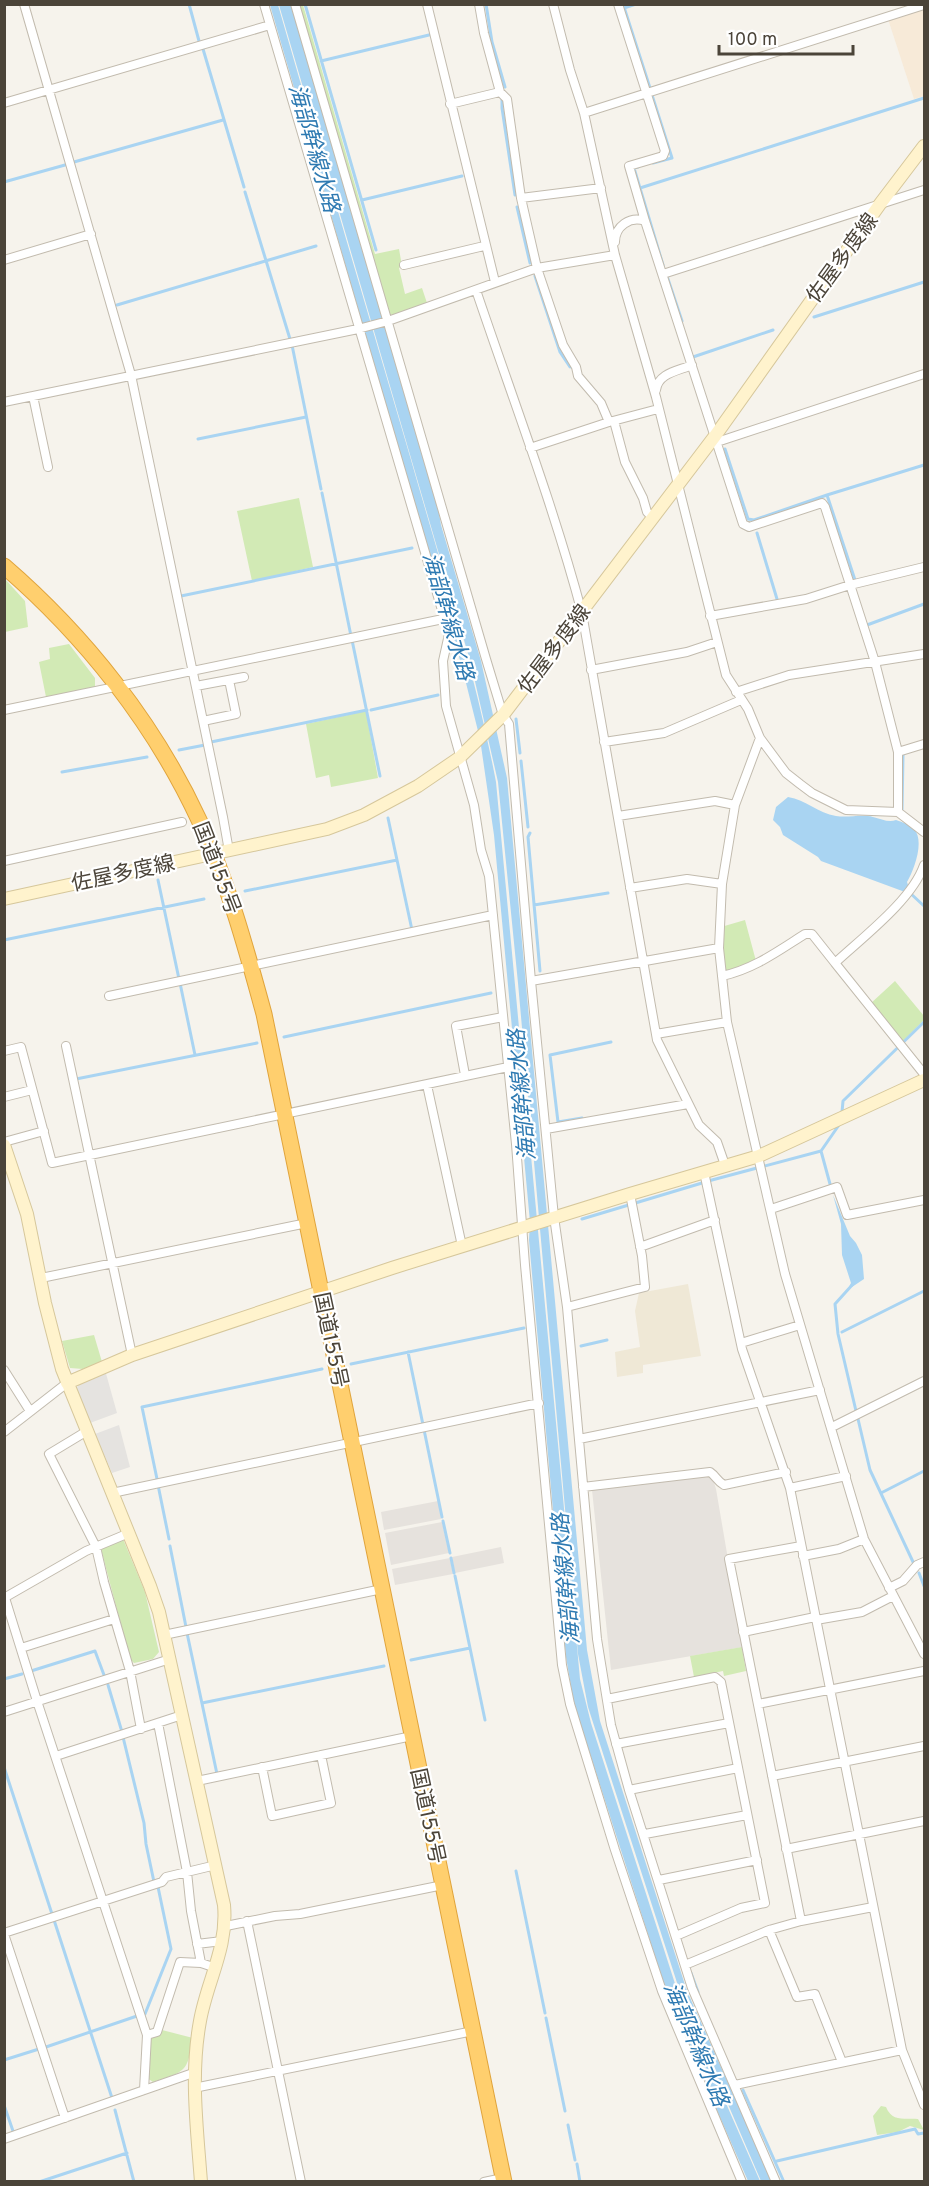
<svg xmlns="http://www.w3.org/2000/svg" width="929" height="2186" viewBox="0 0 929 2186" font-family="Overpass,'Noto Sans JP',sans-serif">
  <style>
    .commercial { fill: #f7ead8 }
    .industrial { fill: #e6e2dd }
    .education { fill: #efe8d6 }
    .green { fill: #d2eab5 }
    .parking { fill: #e5e3e0 }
    .water { fill: #a9d4f2 }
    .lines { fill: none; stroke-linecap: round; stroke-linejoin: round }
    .stream { stroke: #a9d4f2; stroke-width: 3 }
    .street-casing { stroke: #c2bbae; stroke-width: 10 }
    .secondary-casing { stroke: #d6c79b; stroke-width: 14 }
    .highway-casing { stroke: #e0a43c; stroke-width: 17 }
    .street { stroke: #fff; stroke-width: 8 }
    .secondary { stroke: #fff3cd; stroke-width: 12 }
    .highway { stroke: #ffcf6e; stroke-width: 15 }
    .labels { text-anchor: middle; stroke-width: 4.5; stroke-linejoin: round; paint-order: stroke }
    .street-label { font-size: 21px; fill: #4b4439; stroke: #fff }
    .water-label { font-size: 22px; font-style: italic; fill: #2e7ab2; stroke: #fff }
  </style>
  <rect width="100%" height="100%" fill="#f6f3ec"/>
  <path class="commercial" d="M 924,7 L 924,96 L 914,99 L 888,19 Z"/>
  <path class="industrial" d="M 707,1475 L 713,1479 L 716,1489 L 743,1647 L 611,1670 L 592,1490 Z
    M 438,1501 L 441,1519 L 384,1530 L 381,1512 Z
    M 442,1522 L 449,1553 L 391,1565 L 385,1533 Z
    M 501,1547 L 504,1563 L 455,1573 L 452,1557 Z
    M 450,1558 L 453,1574 L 395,1585 L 392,1569 Z"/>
  <path class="education" d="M 688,1284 L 701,1356 L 643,1365 L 643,1373 L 617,1377 L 615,1352 L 640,1347 L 635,1311 L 639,1293 Z"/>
  <path class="green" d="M 298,5 L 303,5 L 375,254 L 399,249 L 402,266 L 399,268 L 405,294 L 422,288 L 427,303 L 392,315 L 389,313 Z
    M 299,498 L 313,567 L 252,581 L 237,511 Z
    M 5,579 L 25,601 L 28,627 L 5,632 Z
    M 69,644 L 95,678 L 95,688 L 46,697 L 39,662 L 50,659 L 49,648 Z
    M 366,711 L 378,778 L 331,787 L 329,775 L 316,778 L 306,724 Z
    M 745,920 L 756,961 L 725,972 L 721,927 Z
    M 895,981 L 924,1016 L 924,1020 L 902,1042 L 870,1004 Z
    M 94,1335 L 102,1362 L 83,1369 L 70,1368 L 62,1341 Z
    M 123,1539 L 145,1592 L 159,1652 L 153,1659 L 134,1663 L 130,1659 L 102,1553 L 102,1547 Z
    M 742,1647 L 746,1671 L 724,1676 L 723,1671 L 694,1677 L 690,1656 Z
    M 162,2030 L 193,2038 C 187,2073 186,2071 153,2082 L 147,2078 L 151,2038 L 161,2034 Z
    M 881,2106 L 886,2107 C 892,2122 904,2118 918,2119 L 924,2130 L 910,2126 L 898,2132 L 877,2135 L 873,2116 Z"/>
  <path class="parking" d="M 105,1370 L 117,1413 L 90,1423 L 76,1390 L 79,1384 Z
    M 119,1425 L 130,1467 L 112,1473 L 95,1434 Z"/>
  <path class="water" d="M 270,5 L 278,5 C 321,154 365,304 409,453 C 440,562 475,671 496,782 L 580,1679 L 591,1723 L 679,1996 L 760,2181 L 748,2181 L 671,2006 L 574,1704 L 566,1657 L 529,1240 L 530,1222 L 494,835 L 480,739 L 462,667 Z
    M 279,5 L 291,5 L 438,507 L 441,525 L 481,661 L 507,778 L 587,1650 L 600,1721 L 687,1991 L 772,2181 L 761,2181 L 681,1995 L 588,1707 L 578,1654 L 518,983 L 498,782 L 471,664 Z
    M 788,797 C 806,800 818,813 836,816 C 848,818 862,814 873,817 C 881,819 889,823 896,820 C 901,822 910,824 914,829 C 925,841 914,870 907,882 L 909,888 L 905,892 L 821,861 L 818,857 L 783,835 L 780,827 L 773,820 L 776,807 Z
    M 833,1195 L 850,1236 L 856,1243 L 862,1255 L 864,1279 L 852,1287 L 849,1287 L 851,1283 L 842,1255 L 841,1224 Z"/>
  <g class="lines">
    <path class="stream" d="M 189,4 L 199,41
      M 305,4 L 376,250
      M 486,4 L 492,42 L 505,87
      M 623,4 L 650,88
      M 624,8 L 636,4
      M 203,49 L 244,187
      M 321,61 L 429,35
      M 652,95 L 672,158 L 653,163
      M 502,99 L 502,108 L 515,195
      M 74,162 L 223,120
      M 638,167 L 634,168 L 663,265
      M 4,182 L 65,165
      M 640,188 L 924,98
      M 245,192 L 290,339
      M 362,200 L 462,176
      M 517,207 L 530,263
      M 535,276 L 560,352 L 570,367
      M 667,276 L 682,321
      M 117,305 L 316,246
      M 814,317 L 924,282
      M 292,345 L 321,489
      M 693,357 L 773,330
      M 198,439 L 306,417
      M 725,449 L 748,519 L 754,520 L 827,495 L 855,580
      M 322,493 L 351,636
      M 827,495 L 924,465
      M 757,533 L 777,599
      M 181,596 L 412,548
      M 867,625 L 924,604
      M 352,640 L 380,776
      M 371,710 L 438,695
      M 516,719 L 520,753
      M 211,742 L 367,710
      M 179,750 L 205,745
      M 521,761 L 528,827
      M 62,772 L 147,757
      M 902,810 L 903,755
      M 388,818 L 412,930
      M 530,833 L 528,837 L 540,971
      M 158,880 L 179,979
      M 245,891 L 397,860
      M 909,892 L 924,906
      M 534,905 L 608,893
      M 4,940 L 204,899
      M 180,983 L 195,1055
      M 284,1037 L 491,993
      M 76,1079 L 257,1043
      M 842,1112 L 843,1101 L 924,1022
      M 582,1118 L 558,1122 L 550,1055 L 611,1042
      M 821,1151 L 830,1184
      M 582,1219 L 712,1180 L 821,1151 L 839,1125
      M 853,1284 L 835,1304 L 838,1334 L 856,1411
      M 842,1332 L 924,1291
      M 581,1346 L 607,1340
      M 408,1352 L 442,1517
      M 351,1364 L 524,1328
      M 858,1419 L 870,1470 L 914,1564
      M 157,1479 L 142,1407 L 322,1369
      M 158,1485 L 169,1539
      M 881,1493 L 924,1471
      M 443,1521 L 450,1553
      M 170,1546 L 186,1627
      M 451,1558 L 454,1573
      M 919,1573 L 924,1586
      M 455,1576 L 485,1720
      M 187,1633 L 217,1774
      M 411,1660 L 470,1648
      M 31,1671 L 95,1651 L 104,1675
      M 4,1679 L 22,1674
      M 108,1685 L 122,1732
      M 202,1703 L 384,1666
      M 123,1737 L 144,1823 L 146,1844 L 154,1882
      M 4,1767 L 52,1914
      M 516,1871 L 545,2013
      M 54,1920 L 112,2098
      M 691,1973 L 698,1992
      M 143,2015 L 145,2014 L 171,1949 L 158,1887
      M 546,2018 L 565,2111
      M 46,2047 L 137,2016
      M 4,2060 L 39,2049
      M 743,2090 L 784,2182
      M 4,2105 L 13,2131
      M 115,2110 L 134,2182
      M 568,2125 L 575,2160
      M 777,2161 L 915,2129 L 918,2134 L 924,2133
      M 577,2164 L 580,2182
      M 39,2182 L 127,2153"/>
    <g class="street-casing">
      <path id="street" d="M 24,4 L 131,375 L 223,817 L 229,851
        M 264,4 L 449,634 L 443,661 L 446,706 L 474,805 L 481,850 L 489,876 L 516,1144 L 525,1265 L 562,1665 L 570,1704 L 615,1850 L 662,1991 L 742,2182
        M 295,4 L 486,659 L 503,715 L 509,724 L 531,981 L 554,1217 L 567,1307 L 597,1639 L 611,1725 L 629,1790 L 692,1988 L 776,2182
        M 427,4 L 495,282
        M 479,4 L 484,33 L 500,92 L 507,99 L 521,198 L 537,268 L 563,345 L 576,367 L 578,376 L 601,403 L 609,422
        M 553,4 L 570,70 L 584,113 L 615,255 L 656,397 L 726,675 L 748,709 L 760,738 L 786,773 L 800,784 L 812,793 L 846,810 L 898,812 L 924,832
        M 618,4 L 665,151 L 663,156 L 629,166 L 645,221 L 743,524 L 749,527 L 822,503 L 825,507 L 875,662 L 898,752 L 898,812
        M 4,103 L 270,25
        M 450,104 L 500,92
        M 584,113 L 924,5
        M 521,198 L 601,188
        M 615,242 C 615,226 630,216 645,221
        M 4,260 L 91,234
        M 404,265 L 484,246
        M 663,274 L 924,190
        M 476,290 C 512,397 553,504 582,613 L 657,1040 L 699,1125 L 717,1142 L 725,1165
        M 656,390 C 658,373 678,371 692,365
        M 33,396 L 48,467
        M 4,402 L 358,329 L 388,321 L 537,268 L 615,255
        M 614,421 L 625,462 L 643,498 L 647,512 L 652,517
        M 717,442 L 924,374
        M 530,448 L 609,422 L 658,409
        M 710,616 L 806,599 L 850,585 L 924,567
        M 591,670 L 687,652 L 717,642
        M 196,686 L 244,677
        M 736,692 L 789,675 L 924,654
        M 4,710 L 443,619
        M 203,721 L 236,714 L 229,680
        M 760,738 L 735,805 L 722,884 L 719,948 L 727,1022 L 785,1274 L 864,1539 L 924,1654
        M 604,742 L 664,733 L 741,700
        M 898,752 L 924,744
        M 618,816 L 715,801 L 735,805
        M 4,861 L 182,822
        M 924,865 C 912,900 863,937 835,963 L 924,1074
        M 630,888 L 687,879 L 722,884
        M 722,976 C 754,969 778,951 805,934 L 812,934 L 835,963
        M 531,981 L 719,948
        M 109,996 L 493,915
        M 656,1034 L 727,1022
        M 66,1046 L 132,1355
        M 4,1051 L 21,1047 L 52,1163 L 508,1067
        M 465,1075 L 456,1026 L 503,1017
        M 427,1085 L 462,1246
        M 4,1097 L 32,1090
        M 546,1129 L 688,1104
        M 4,1142 L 44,1131
        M 704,1172 L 742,1349 L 790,1488 L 902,2050 L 924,2105
        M 771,1209 L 837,1187 L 847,1215 L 924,1200
        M 640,1247 L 715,1220
        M 41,1278 L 307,1223
        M 567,1307 L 645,1287 L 642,1256 L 630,1194
        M 741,1343 L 800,1325
        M 4,1370 L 30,1411
        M 832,1427 L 924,1381
        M 87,1431 L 49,1454 L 96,1547 L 104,1582 L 130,1671 L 141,1729
        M 4,1432 L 67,1383
        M 579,1439 L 820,1390
        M 583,1487 L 710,1472 C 716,1476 717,1481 724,1485 L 786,1472
        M 790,1488 L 846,1476
        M 112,1493 L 539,1403
        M 803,1556 L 839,1549 L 864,1539
        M 889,1588 L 903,1581 L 917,1565 L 924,1562
        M 4,1598 L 86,1551 L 129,1533
        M 5,1598 L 37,1701 L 147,2035 L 144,2090
        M 816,1620 L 862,1612 L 893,1596
        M 743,1632 L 815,1617
        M 164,1635 L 382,1589
        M 21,1648 L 114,1619
        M 607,1699 L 715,1677 L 721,1682 L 765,1903 L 741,1908 L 676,1936
        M 758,1704 L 924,1671
        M 4,1712 L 170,1659
        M 158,1723 L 187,1872 L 191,1911 L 201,1963
        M 616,1744 L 729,1723
        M 56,1756 L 182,1715
        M 262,1767 L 272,1816 L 331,1803 L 321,1755
        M 772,1776 L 924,1746
        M 197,1781 L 412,1736
        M 629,1790 L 738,1768
        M 645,1834 L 747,1815
        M 786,1849 L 924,1821
        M 659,1880 L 757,1860
        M 247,1921 L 301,2182
        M 801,1921 L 729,1559 L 801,1546
        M 226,1926 L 275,1916 L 300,1914 L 443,1885
        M 769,1930 L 797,1997 L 815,1994 L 842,2062
        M 4,1933 L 162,1882 L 166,1877 L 216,1865
        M 4,1934 L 65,2118
        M 197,1944 L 222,1941
        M 685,1965 L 769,1930 L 801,1921 L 873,1907
        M 147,2035 L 157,2032 L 180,1962 L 201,1963 L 216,1968
        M 735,2085 L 902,2050
        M 194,2088 L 473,2031
        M 4,2139 L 193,2073
        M 484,2182 L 503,2178"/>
    </g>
    <g class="secondary-casing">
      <path id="secondary" d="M 4,899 L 327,829 L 364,815 L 418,786 L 459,758 L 503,715 L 715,436 L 880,204 L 924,146
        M 4,1145 L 27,1214 L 45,1303 L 62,1369 L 150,1586 L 159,1612 L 224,1905 C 228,1948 207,1981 200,2021 C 190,2075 197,2128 201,2182
        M 67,1383 L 132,1355 L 392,1268 L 630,1194 L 759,1156 L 924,1080"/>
    </g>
    <g class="highway-casing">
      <path id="highway" d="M 4,566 C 85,636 154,723 199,820 C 228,882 246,948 264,1014 L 504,2182"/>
    </g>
    <use href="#street" class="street"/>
    <use href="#secondary" class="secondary"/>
    <use href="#highway" class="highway"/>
  </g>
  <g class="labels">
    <g class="street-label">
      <text transform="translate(842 258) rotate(-54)" y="7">佐屋多度線</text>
      <text transform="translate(554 649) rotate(-53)" y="7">佐屋多度線</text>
      <text transform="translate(217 868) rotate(69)" y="7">国道155号</text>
      <text transform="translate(123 873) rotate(-12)" y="7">佐屋多度線</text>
      <text transform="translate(331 1340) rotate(78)" y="7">国道155号</text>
      <text transform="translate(428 1816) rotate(78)" y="7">国道155号</text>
    </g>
    <g class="water-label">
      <text transform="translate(315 148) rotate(74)" y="8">海部幹線水路</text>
      <text transform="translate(449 616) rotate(74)" y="8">海部幹線水路</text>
      <text transform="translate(521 1095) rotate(-95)" y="8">海部幹線水路</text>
      <text transform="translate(565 1579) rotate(-95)" y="8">海部幹線水路</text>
      <text transform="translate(697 2044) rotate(67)" y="8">海部幹線水路</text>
    </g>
  </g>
  <rect width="929" height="2186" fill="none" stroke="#4b4439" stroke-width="12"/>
  <path d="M719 45v9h134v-9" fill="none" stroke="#4b4439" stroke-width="3"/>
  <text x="728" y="45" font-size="18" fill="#4b4439" stroke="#ffffff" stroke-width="4.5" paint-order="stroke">100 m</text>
</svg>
